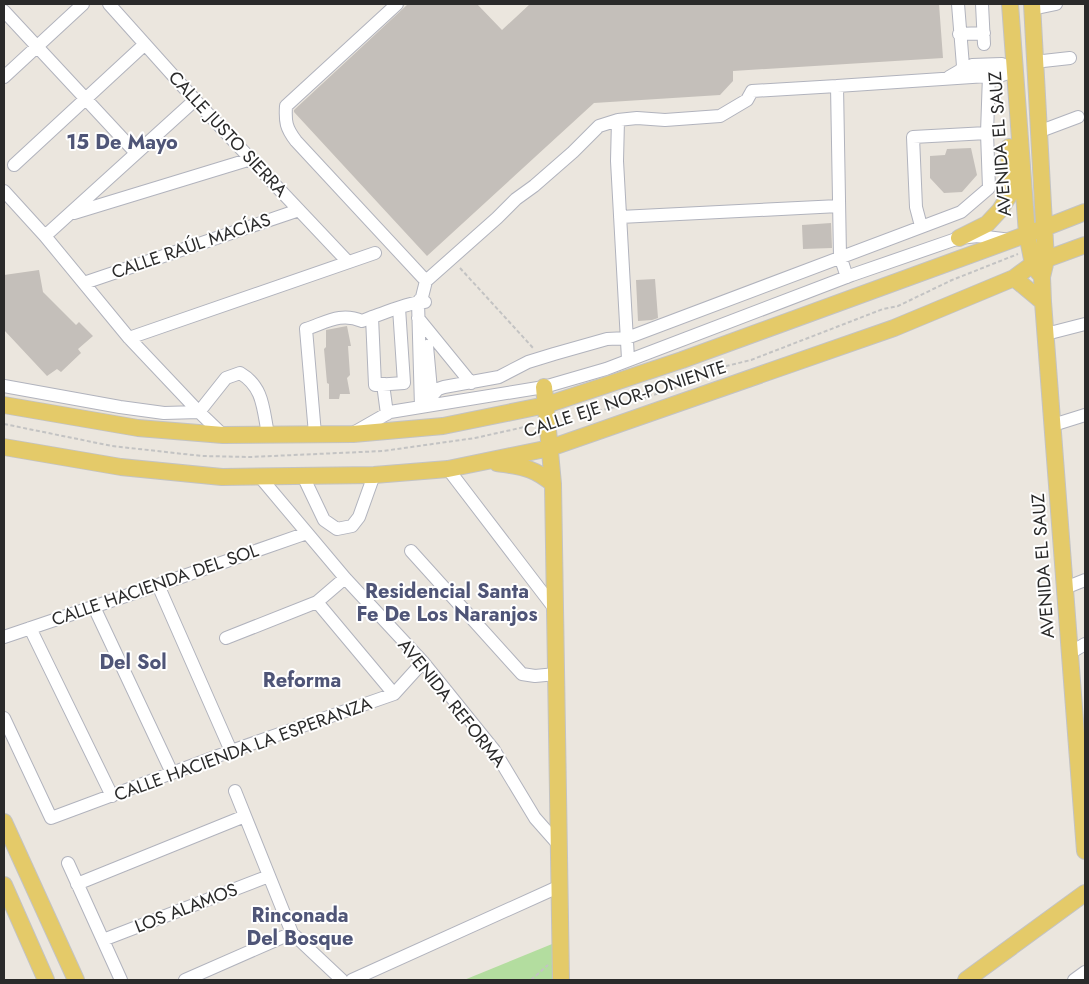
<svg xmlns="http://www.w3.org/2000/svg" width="1089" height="984" viewBox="0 0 1089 984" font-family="Jost,sans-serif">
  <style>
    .green { fill: #b3dd9f }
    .building { fill: #c4bfba }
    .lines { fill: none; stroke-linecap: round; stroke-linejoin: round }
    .minor-casing { stroke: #b1b3bd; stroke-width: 14 }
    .major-casing { stroke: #c3c3c3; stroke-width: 18 }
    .path { stroke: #c3c3c3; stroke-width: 2; stroke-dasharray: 4 2.5; stroke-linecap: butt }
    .minor { stroke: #fff; stroke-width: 12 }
    .major { stroke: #e4ca69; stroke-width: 16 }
    .labels { text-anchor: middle; stroke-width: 4; stroke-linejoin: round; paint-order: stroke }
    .street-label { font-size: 18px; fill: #2a2a2a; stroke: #fff }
    .quarter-label { font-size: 20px; font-weight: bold; fill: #4f5577; stroke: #fff }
  </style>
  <rect width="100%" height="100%" fill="#ebe6de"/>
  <path class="green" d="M 557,942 L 557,980 L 464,980 Z"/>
  <path class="building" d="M 408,4 L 477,4 L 502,30 L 530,4 L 939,4 L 943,58 L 733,71 L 733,81 L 720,95 L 594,103 L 427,256 L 294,112 L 294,110 Z
    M 971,148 L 977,175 L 962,192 L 944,193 L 930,178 L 930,156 L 945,155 L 947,149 Z
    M 831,223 L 832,248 L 803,249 L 802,225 Z
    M 39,270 L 43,292 L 76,325 L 79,322 L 93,336 L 78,349 L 81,353 L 61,372 L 57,369 L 47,376 L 4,330 L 4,275 Z
    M 655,279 L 658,318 L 652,320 L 638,321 L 636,280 Z
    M 347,326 L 351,346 L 348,346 L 350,375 L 347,378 L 350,394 L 340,394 L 339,399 L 329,399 L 329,384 L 327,383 L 324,349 L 326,347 L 326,330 Z"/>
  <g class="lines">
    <g class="minor-casing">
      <path id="minor" d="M 109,4 L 195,100 L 348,262
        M 397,4 L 286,106 C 285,122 286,128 296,141 L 426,281
        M 982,4 L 984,44
        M 1032,9 L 1056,4
        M 4,11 L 136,153
        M 959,34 L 984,33
        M 1034,62 L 1070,58
        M 960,75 L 972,65 L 1002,64 L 1015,71
        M 4,77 L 83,4
        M 949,77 L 961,70 L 963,66 L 958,4
        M 837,86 L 1002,75 L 1015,71
        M 618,120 L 637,118 L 665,120 L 720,116 L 747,100 L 752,91 L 837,86 L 840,256 L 847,277
        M 1038,132 L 1078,117
        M 14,165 L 145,44
        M 4,191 L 45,236 L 129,338 L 199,412 L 223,435
        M 74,213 L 251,159
        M 620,217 L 839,206
        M 921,226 L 916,207 L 913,137 L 987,133
        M 45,236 L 195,100
        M 84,283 L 299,210
        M 399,308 L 404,383 L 375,385 L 372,317 C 388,312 408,302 425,302
        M 418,318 L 471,383
        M 1046,334 L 1085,324
        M 129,338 L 375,253
        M 427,346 L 432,401
        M 383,384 L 387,414
        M 4,386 L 120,407 L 164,413 L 199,412 L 226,378 L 240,373 C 264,387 263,410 268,434
        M 431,397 L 438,389 L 444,387 L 499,377 L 528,362 L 554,354 L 607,339 L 627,338 L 961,212 L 989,188 L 987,133 L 989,75
        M 421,407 L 418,302 L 422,297 L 426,281 L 497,218 L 516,199 L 534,186 L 573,152 L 599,126 L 618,120 L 617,161 L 628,359
        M 1053,425 L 1085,415
        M 355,432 L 390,412 L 544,387 L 606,369 L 852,275 L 959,238 L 978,236 L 1011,240
        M 315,434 L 306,329 C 327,322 341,312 362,321 L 372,317
        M 448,469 L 555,609
        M 303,476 L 324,520 L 337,529 L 352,526 L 359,517 L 374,475
        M 260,477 L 345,578 L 423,662 L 494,750 L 535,818 L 558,844
        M 411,551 L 522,674 L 535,676 L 556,674
        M 158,585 L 231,751
        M 1065,588 L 1085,580
        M 317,602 L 394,694
        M 94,607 L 172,773
        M 30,628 L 112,796
        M 4,637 L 158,585 L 307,533
        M 226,638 L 317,602 L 345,578
        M 1070,653 L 1085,644
        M 4,718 L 51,818 L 231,751 L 394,694 L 423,662
        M 235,791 L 292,933 L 342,980
        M 68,863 L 121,980
        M 77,884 L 245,816
        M 103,940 L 269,876
        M 185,980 L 292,933
        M 352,980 L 558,887
        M 1074,980 L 1085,972"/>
    </g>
    <g class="major-casing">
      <path id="major" d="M 1010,4 L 1027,234 L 1033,264 L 1039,273
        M 1032,4 L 1046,260 L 1042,277 L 1043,302 L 1085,851
        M 959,238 L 987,224 L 1000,210 L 1010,194 L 1009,147
        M 1014,278 L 1043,302
        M 544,387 L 553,484 L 561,980
        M 4,405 L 138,428 L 223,435 L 353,434 L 443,426 L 546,405 L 682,360 L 1044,228 L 1085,212
        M 4,447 L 121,467 L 222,477 L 374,475 L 448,469 L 550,448 L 894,328 L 1014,278 L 1033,264 L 1085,245
        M 497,463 C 522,467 533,467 553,484
        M 4,822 L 76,980
        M 4,885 L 46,980
        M 966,980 L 1085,893"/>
    </g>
    <path class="path" d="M 460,268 L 534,349
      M 598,411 L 620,406 L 696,381 L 710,370 L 751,360 L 883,309 L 898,306 L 952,280 L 1018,254
      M 4,424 L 112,446 L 202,456 L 250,457 L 383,451 L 475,438 L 529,426
      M 531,980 L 548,965"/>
    <use href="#minor" class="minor"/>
    <use href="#major" class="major"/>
  </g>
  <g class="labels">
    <g class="street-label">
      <text transform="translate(228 134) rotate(47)" y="6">CALLE JUSTO SIERRA</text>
      <text transform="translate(1000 144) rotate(-94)" y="6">AVENIDA EL SAUZ</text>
      <text transform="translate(191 246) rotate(-19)" y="6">CALLE RAÚL MACÍAS</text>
      <text transform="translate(625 399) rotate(-18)" y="6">CALLE EJE NOR-PONIENTE</text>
      <text transform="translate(1043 566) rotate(-94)" y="6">AVENIDA EL SAUZ</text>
      <text transform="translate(155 585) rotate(-19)" y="6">CALLE HACIENDA DEL SOL</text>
      <text transform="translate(452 703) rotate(51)" y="6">AVENIDA REFORMA</text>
      <text transform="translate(243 749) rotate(-20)" y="6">CALLE HACIENDA LA ESPERANZA</text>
      <text transform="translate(186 908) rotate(-21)" y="6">LOS ALAMOS</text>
    </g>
    <g class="quarter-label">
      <text x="122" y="149">15 De Mayo</text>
      <text x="447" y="598">Residencial Santa<tspan x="447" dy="23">Fe De Los Naranjos</tspan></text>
      <text x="133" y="669">Del Sol</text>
      <text x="302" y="687">Reforma</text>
      <text x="300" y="922">Rinconada<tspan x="300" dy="23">Del Bosque</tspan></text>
    </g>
  </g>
  <rect width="1089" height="984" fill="none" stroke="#2a2a2a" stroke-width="10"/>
</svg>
